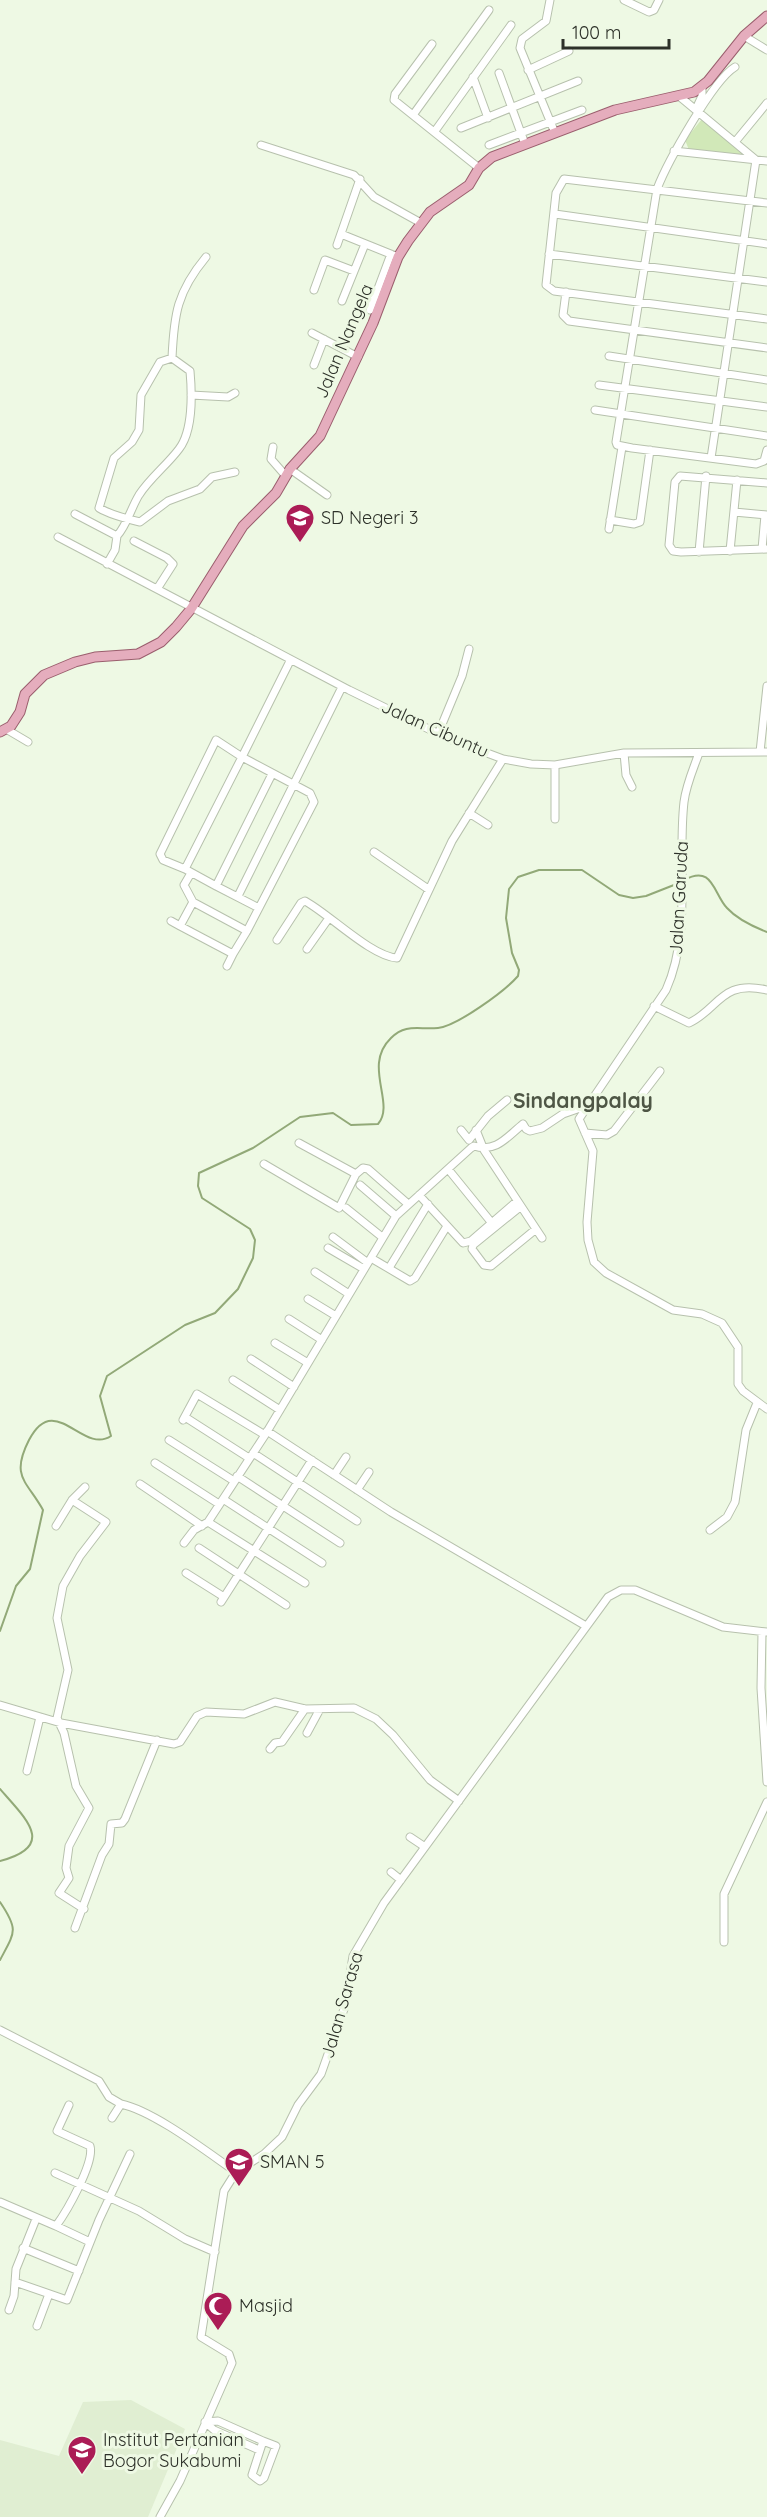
<svg xmlns="http://www.w3.org/2000/svg" width="767" height="2517" viewBox="0 0 767 2517" font-family="Quicksand,sans-serif">
  <style>
    .built { fill: #e0eed2 }
    .green { fill: #d1e8b8 }
    .lines { fill: none; stroke-linecap: round; stroke-linejoin: round }
    .stream { stroke: #92a978; stroke-width: 2 }
    .minor-casing { stroke: #b7c1ad; stroke-width: 9 }
    .major-casing { stroke: #9a5e6d; stroke-width: 11 }
    .minor { stroke: #fff; stroke-width: 7 }
    .major { stroke: #e5adbd; stroke-width: 9 }
    .labels { text-anchor: middle; stroke-width: 6; stroke-linejoin: round; paint-order: stroke }
    .street-label { font-size: 18px; fill: #2d3129; stroke: #eef9e4 }
    .poi-label { font-size: 18px; fill: #2d3129; stroke: #eef9e4; text-anchor: start }
    .quarter-label { font-size: 21px; font-weight: bold; fill: #4e5645; stroke: #eef9e4 }
  </style>
  <rect width="100%" height="100%" fill="#eef9e4"/>
  <path class="built" d="M 131,2400 L 185,2429 L 148,2517 L 0,2517 L 0,2440 L 59,2456 L 83,2402 Z"/>
  <path class="green" d="M 702,119 L 747,155 L 745,157 L 689,150 L 685,140 Z"/>
  <g class="lines">
    <path class="stream" d="M 684,880 C 713,864 713,893 727,908 C 737,919 754,927 767,932
      M 0,1631 L 16,1586 L 30,1569 L 43,1510 C 27,1481 10,1477 29,1440 C 55,1390 82,1455 111,1436 L 100,1396 L 107,1376 L 185,1325 L 215,1313 L 238,1289 L 253,1258 L 255,1240 L 250,1229 L 202,1198 L 198,1186 L 199,1173 L 253,1148 L 300,1117 L 333,1113 L 351,1125 L 378,1124 C 396,1103 362,1066 391,1038 C 406,1023 419,1030 438,1028 C 457,1026 505,991 518,976 L 519,970 L 512,953 L 506,918 L 509,889 L 518,877 L 539,870 L 582,870 L 619,895 L 633,898 L 646,896 L 679,883
      M 0,1789 C 25,1818 58,1846 0,1861
      M 0,1902 C 19,1930 15,1932 0,1960"/>
    <g class="minor-casing">
      <path id="minor" d="M 550,0 L 546,21 L 522,39 L 520,48 L 555,133
        M 624,0 L 649,12 L 654,10 L 659,0
        M 744,36 L 767,50
        M 432,44 L 395,94 L 394,100 L 479,168
        M 735,67 C 713,80 667,163 657,189 L 616,442 L 617,445 L 632,448 L 756,464 L 764,461 L 767,450
        M 528,70 L 569,51
        M 499,73 L 525,144
        M 473,77 L 488,118
        M 679,96 L 756,160 L 711,458
        M 696,109 L 702,96 L 702,88
        M 413,115 L 489,10
        M 461,128 L 578,81
        M 435,131 L 511,25
        M 735,142 L 767,103
        M 261,145 L 354,175 L 374,197 L 421,223
        M 489,145 L 582,110
        M 674,151 L 767,161
        M 767,203 L 564,179 L 556,193 L 546,285 L 554,291 L 767,319
        M 555,214 L 767,244
        M 341,234 L 398,257
        M 337,245 L 360,179
        M 549,254 L 767,282
        M 314,290 L 325,260 L 354,271
        M 566,292 L 563,315 L 569,321 L 767,348
        M 342,301 L 365,244
        M 370,310 L 391,254
        M 312,333 L 358,357
        M 609,356 L 767,380
        M 172,358 C 174,314 177,292 206,257
        M 314,365 L 324,339
        M 599,385 L 767,407
        M 191,395 L 228,397 L 235,393
        M 595,410 L 767,436
        M 273,447 L 271,459 L 285,475
        M 290,469 L 327,495
        M 767,483 L 680,476 L 675,482 L 669,545 L 673,551 L 681,552 L 767,549
        M 734,512 L 767,515
        M 75,514 L 117,536 L 115,550 L 107,564
        M 610,520 L 634,524 L 640,522 L 650,450
        M 609,529 L 622,447
        M 117,536 C 127,525 131,508 139,495 C 150,478 167,465 179,449 C 193,431 192,393 190,371 L 172,358 L 160,362 L 141,395 L 139,430 L 132,442 L 114,458 L 99,508 C 111,515 127,519 140,522 L 168,501 L 200,489 L 212,477 L 235,472
        M 58,537 L 349,690 L 447,738 L 503,759 L 531,764 L 555,765 L 624,753 L 767,752
        M 134,541 L 167,558 L 173,564 L 157,589
        M 762,549 L 765,515
        M 730,551 L 737,480
        M 699,552 L 706,476
        M 6,729 L 28,742
        M 438,734 L 462,676 L 469,649
        M 760,752 L 767,686
        M 624,753 L 626,775 L 632,787
        M 699,753 C 693,770 686,785 684,802 C 677,864 692,932 666,990 L 579,1119 L 593,1151 L 587,1222 L 588,1240 L 594,1262 L 606,1273 L 673,1310 L 702,1314 L 722,1323 L 738,1347 L 738,1384 L 743,1391 L 767,1409
        M 555,765 L 555,819
        M 469,813 L 488,825
        M 374,852 L 428,889
        M 185,869 L 163,860 L 160,854 L 216,740 L 242,757 L 185,869 L 216,886
        M 191,873 L 184,885 L 193,902 L 247,931 L 314,802 L 310,793 L 242,757 L 290,661
        M 238,896 L 342,687
        M 259,908 L 216,886 L 272,774
        M 171,921 L 180,926 L 193,902
        M 180,926 L 233,954 L 247,931
        M 277,940 L 301,903 L 305,901 C 329,914 372,957 397,958 L 452,841 L 503,759
        M 307,949 L 329,918
        M 227,966 L 233,954
        M 654,1006 L 689,1023 C 719,1009 721,979 767,990
        M 461,1130 L 469,1140 L 488,1116 L 507,1100
        M 476,1130 L 484,1150 L 542,1238
        M 585,1133 L 607,1135 L 614,1131 L 660,1071
        M 299,1143 L 356,1174
        M 264,1164 L 339,1208 L 356,1174 L 363,1168 L 368,1169 L 408,1204
        M 448,1169 L 491,1222
        M 360,1185 L 396,1216
        M 419,1195 L 463,1243 L 471,1241 L 516,1202
        M 520,1207 L 473,1245 L 472,1249 L 484,1265 L 491,1266 L 536,1229
        M 346,1208 L 382,1237
        M 333,1237 L 368,1263
        M 328,1248 L 364,1269
        M 371,1258 L 410,1281 L 415,1278 L 447,1226
        M 389,1268 L 428,1204
        M 315,1272 L 349,1294
        M 308,1299 L 336,1316
        M 289,1319 L 322,1340
        M 275,1343 L 308,1363
        M 251,1359 L 294,1387
        M 233,1380 L 280,1410
        M 185,1417 L 249,1458
        M 183,1420 L 197,1394 L 265,1435
        M 267,1431 L 391,1512 L 586,1626
        M 169,1440 L 234,1481
        M 253,1453 L 357,1521
        M 155,1463 L 219,1504
        M 334,1475 L 346,1457
        M 237,1476 L 340,1543
        M 140,1484 L 202,1526
        M 357,1490 L 369,1472
        M 223,1499 L 322,1563
        M 208,1522 L 305,1583
        M 56,1526 L 72,1500
        M 710,1530 L 727,1517 L 735,1502 L 746,1430 L 757,1403
        M 184,1543 L 194,1530 L 208,1522 L 265,1435 L 396,1216 L 471,1148 L 474,1146 C 496,1153 507,1137 523,1124 L 526,1129 L 530,1131 L 542,1128 L 563,1114 L 586,1106
        M 199,1548 L 286,1605
        M 186,1573 L 224,1597
        M 221,1602 L 312,1460
        M 762,1632 L 761,1688 L 767,1782
        M 0,1705 L 61,1723 L 174,1744 L 180,1742 L 197,1716 L 206,1712 L 244,1714 L 275,1702 L 305,1709 L 354,1708 L 376,1719 L 393,1735 L 430,1780 L 459,1801
        M 307,1733 L 320,1709
        M 270,1749 L 275,1743 L 282,1742 L 305,1709
        M 27,1771 L 40,1717
        M 410,1837 L 425,1847
        M 391,1872 L 401,1880
        M 84,1909 L 59,1893 L 69,1878 L 66,1868 L 69,1846 L 89,1808 L 76,1786 L 64,1733 L 57,1718 L 68,1670 L 57,1618 L 63,1586 L 80,1556 L 106,1522 L 72,1500 L 85,1487
        M 75,1928 L 102,1855 L 109,1844 L 111,1824 L 122,1823 L 125,1819 L 157,1740
        M 724,1942 L 724,1894 L 767,1802
        M 0,2030 L 99,2081 L 109,2097 L 121,2104
        M 112,2118 L 121,2104 C 154,2111 207,2152 236,2172
        M 55,2173 L 139,2211 L 185,2239 L 215,2252
        M 0,2202 L 56,2226 C 67,2211 95,2162 90,2146 L 57,2131 L 69,2105
        M 56,2226 L 90,2242
        M 23,2248 L 79,2271
        M 15,2282 L 67,2300 L 99,2220 L 130,2154
        M 9,2310 L 14,2296 L 16,2269 L 36,2219
        M 37,2326 L 49,2294
        M 205,2422 L 218,2421 L 263,2441
        M 205,2422 L 214,2430 L 259,2450
        M 263,2441 L 276,2446 L 264,2478 L 260,2481 L 252,2475 Z
        M 160,2517 L 180,2481 L 232,2363 L 229,2354 L 201,2337 L 224,2191 L 236,2172 L 264,2154 L 282,2137 L 298,2105 L 321,2074 L 344,2009 L 353,1956 L 384,1903 L 608,1597 L 621,1590 L 635,1590 L 723,1627 L 767,1632"/>
    </g>
    <g class="major-casing">
      <path id="major" d="M 0,732 L 11,726 L 20,712 L 25,694 L 44,675 L 75,662 L 95,657 L 138,654 L 161,642 L 176,627 L 191,609 L 243,526 L 276,493 L 290,469 L 320,436 L 373,323 L 398,257 L 408,241 L 430,212 L 469,185 L 479,168 L 492,157 L 615,110 L 694,92 L 708,81 L 744,36 L 767,16"/>
    </g>
    <use href="#minor" class="minor"/>
    <use href="#major" class="major"/>
  </g>
  <defs>
    <g id="school-pin" transform="scale(1.5)"><path d="M0 17L-7.5 6A9.5 9.5 0 1 1 7.5 6Z" fill="#ab1c56" stroke="#eef9e4"/><path d="M0-5L7-2L0 1L-7-2ZM-4 1L0 2.5L4 1V4Q0 6-4 4Z" fill="#fff"/></g>
    <g id="mosque-pin" transform="scale(1.5)"><path d="M0 17L-7.5 6A9.5 9.5 0 1 1 7.5 6Z" fill="#ab1c56" stroke="#eef9e4"/><path d="M3.5-4.9A6 6 0 1 0 3.5 4.9A5 5 0 1 1 3.5-4.9Z" fill="#fff"/></g>
    <g id="university-pin" transform="scale(1.5)"><path d="M0 17L-7.5 6A9.5 9.5 0 1 1 7.5 6Z" fill="#ab1c56" stroke="#eef9e4"/><path d="M0-5L7-2L0 1L-7-2ZM-4 1L0 2.5L4 1V4Q0 6-4 4Z" fill="#fff"/></g>
  </defs>
  <g fill-rule="evenodd">
    <use href="#school-pin" x="300" y="518"/>
    <use href="#school-pin" x="239" y="2162"/>
    <use href="#mosque-pin" x="218" y="2306"/>
    <use href="#university-pin" x="82" y="2450"/>
  </g>
  <g class="labels">
    <g class="street-label">
      <text transform="translate(344 341) rotate(-67)" y="6">Jalan Nangela</text>
      <text transform="translate(435 729) rotate(24)" y="6">Jalan Cibuntu</text>
      <text transform="translate(679 898) rotate(-87)" y="6">Jalan Garuda</text>
      <text transform="translate(342 2005) rotate(-74)" y="6">Jalan Sarasa</text>
    </g>
    <g class="poi-label">
      <text x="321" y="524">SD Negeri 3</text>
      <text x="260" y="2168">SMAN 5</text>
      <text x="239" y="2312">Masjid</text>
      <text x="103" y="2446">Institut Pertanian<tspan x="103" dy="21">Bogor Sukabumi</tspan></text>
    </g>
    <g class="quarter-label">
      <text x="583" y="1108">Sindangpalay</text>
    </g>
  </g>
  <path d="M563 39v9h106v-9" fill="none" stroke="#2d3129" stroke-width="3"/>
  <text x="572" y="39" font-size="18" fill="#2d3129" stroke="#eef9e4" stroke-width="4.5" paint-order="stroke">100 m</text>
</svg>
